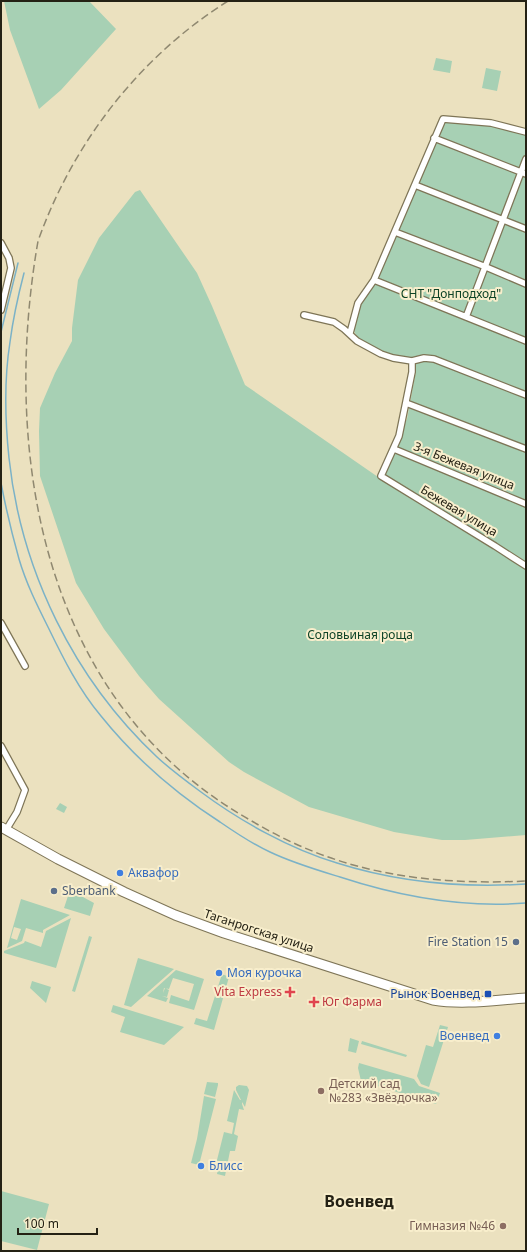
<svg xmlns="http://www.w3.org/2000/svg" width="527" height="1252" viewBox="0 0 527 1252" font-family="'Noto Sans',sans-serif">
  <style>
    .green { fill: #a7d0b4; fill-rule: evenodd }
    .lines { fill: none; stroke-linecap: round; stroke-linejoin: round }
    .stream { stroke: #7bb2c7; stroke-width: 1.5 }
    .minor-casing { stroke: #7e7557; stroke-width: 8 }
    .primary-casing { stroke: #7e7557; stroke-width: 11 }
    .minor { stroke: #fff; stroke-width: 5.5 }
    .primary { stroke: #fff; stroke-width: 9 }
    .rail { stroke: #8f8870; stroke-width: 1.5; stroke-dasharray: 8 4; stroke-linecap: butt }
    .shop-dot { fill: #3f7fe0; stroke: #f8eecc; stroke-width: 1.5 }
    .service-dot { fill: #5c6f8a; stroke: #f8eecc; stroke-width: 1.5 }
    .health-dot { fill: #e0444e; stroke: #f8eecc; stroke-width: 1.5 }
    .transit-dot { fill: #1a4fb4; stroke: #f8eecc; stroke-width: 1.5 }
    .education-dot { fill: #8d6e63; stroke: #f8eecc; stroke-width: 1.5 }
    .labels { text-anchor: middle; stroke-width: 4; stroke-linejoin: round; paint-order: stroke }
    .park-label { font-size: 12px; fill: #0d4326; stroke: #f8eecc }
    .street-label { font-size: 12px; fill: #242114; stroke: #f8eecc }
    .shop-label { font-size: 12px; fill: #366cbe; stroke: #f8eecc; text-anchor: start }
    .service-label { font-size: 12px; fill: #4e5e75; stroke: #f8eecc; text-anchor: start }
    .health-label { font-size: 12px; fill: #be3a42; stroke: #f8eecc; text-anchor: end }
    .transit-label { font-size: 12px; fill: #164399; stroke: #f8eecc; text-anchor: end }
    .education-label { font-size: 12px; fill: #785e54; stroke: #f8eecc; text-anchor: start }
    .district-label { font-size: 16px; font-weight: bold; fill: #242114; stroke: #f8eecc }
  </style>
  <rect width="100%" height="100%" fill="#ebe1bf"/>
  <path class="green" d="M 4,1 L 89,1 L 116,29 L 61,90 L 39,109 L 10,30 Z
    M 436,58 L 452,61 L 450,73 L 433,70 Z
    M 486,68 L 501,71 L 497,91 L 482,88 Z
    M 453,120 L 505,128 L 526,133 L 526,835 L 465,840 L 442,840 L 394,832 L 309,807 L 244,772 L 229,762 L 159,699 L 139,676 L 104,629 L 76,583 L 40,476 L 39,431 L 40,408 L 55,373 L 72,341 L 72,328 L 78,280 L 99,238 L 135,192 L 140,190 L 197,273 L 212,306 L 245,385 L 378,477 L 407,419 L 416,371 L 412,359 L 394,357 L 369,345 L 357,337 L 354,331 L 359,305 L 385,258 L 440,128 L 445,122 Z
    M 60,803 L 67,807 L 64,813 L 56,809 Z
    M 70,890 L 94,903 L 90,916 L 64,908 Z
    M 21,899 L 70,915 L 43,930 L 43,933 L 26,928 L 22,941 L 7,948 ZM 14,927 L 21,929 L 17,940 L 11,938 Z
    M 71,918 L 56,968 L 4,953 L 4,951 L 24,943 L 25,941 L 41,947 L 46,931 Z
    M 89,936 L 92,937 L 75,992 L 72,991 Z
    M 138,958 L 174,969 L 131,1007 L 124,1005 Z
    M 176,970 L 204,979 L 194,1010 L 169,1003 L 171,995 L 189,1001 L 194,984 L 173,978 L 169,989 L 164,988 L 163,993 L 165,988 L 169,990 L 167,997 L 162,996 L 168,998 L 166,1002 L 147,996 Z
    M 222,974 L 229,977 L 214,1030 L 194,1024 L 196,1018 L 207,1021 Z
    M 32,981 L 51,987 L 46,1003 L 30,988 Z
    M 113,1005 L 184,1027 L 164,1045 L 120,1032 L 125,1017 L 111,1012 Z
    M 440,1025 L 448,1027 L 429,1087 L 421,1084 L 417,1076 L 426,1045 L 433,1047 Z
    M 350,1038 L 359,1041 L 356,1053 L 348,1051 Z
    M 362,1041 L 407,1055 L 406,1057 L 361,1044 Z
    M 359,1063 L 414,1079 L 419,1086 L 440,1093 L 436,1104 L 361,1081 L 358,1068 Z
    M 207,1082 L 218,1083 L 218,1085 L 215,1097 L 204,1094 Z
    M 239,1085 L 247,1086 L 249,1090 L 245,1107 L 242,1102 L 242,1104 L 244,1110 L 239,1109 L 234,1134 L 238,1136 L 235,1151 L 230,1151 L 225,1176 L 217,1174 L 219,1165 L 216,1164 L 224,1132 L 232,1134 L 234,1123 L 227,1121 L 234,1090 L 240,1100 L 241,1100 L 236,1090 L 236,1087 Z
    M 204,1096 L 216,1099 L 199,1165 L 191,1163 L 197,1139 Z
    M 1,1191 L 49,1204 L 37,1250 L 1,1241 Z"/>
  <g class="lines">
    <path class="stream" d="M 24,273 C 18,296 13,319 10,342 C 4,380 5,420 9,458 C 21,571 74,679 157,757 C 171,770 186,781 201,792 C 240,821 290,849 337,863 C 397,882 463,888 526,884
      M 1,332 L 18,263
      M 1,483 C 6,509 12,534 19,559 C 26,583 37,605 48,627 C 63,658 79,690 101,716 C 134,757 175,793 220,822 C 236,833 252,844 270,852 C 293,863 317,870 340,877 C 401,897 462,908 526,903"/>
    <g class="minor-casing">
      <path id="minor" d="M 434,138 L 526,174
        M 415,185 L 526,229
        M 395,232 L 486,267 L 526,284
        M 1,243 L 9,258 L 11,268 L 1,310
        M 374,280 L 526,341
        M 304,315 L 334,322 L 344,329 L 357,341 L 381,354 L 393,358 L 412,361 L 424,358 L 434,359 L 526,395
        M 466,317 L 526,159
        M 350,333 L 358,303 L 374,280 L 443,119 L 491,123 L 526,132
        M 412,361 L 412,372 L 399,436 L 381,476 L 495,546 L 526,566
        M 406,403 L 526,449
        M 394,449 L 526,504
        M 1,623 L 25,666
        M 1,746 L 25,790 L 17,812 L 6,830"/>
    </g>
    <g class="primary-casing">
      <path id="primary" d="M 1,827 L 58,859 L 124,892 L 175,915 L 224,933 L 433,1000 C 463,1005 495,1000 526,998"/>
    </g>
    <use href="#minor" class="minor"/>
    <use href="#primary" class="primary"/>
    <path class="rail" d="M 228,1 C 139,57 73,143 38,241 C 0,460 46,705 250,820 C 277,836 306,850 337,860 C 397,880 463,884 526,881"/>
  </g>
  <g class="shop-dot">
    <circle cx="120" cy="873" r="4"/>
    <circle cx="219" cy="973" r="4"/>
    <circle cx="497" cy="1036" r="4"/>
    <circle cx="201" cy="1166" r="4"/>
  </g>
  <g class="service-dot">
    <circle cx="54" cy="891" r="4"/>
    <circle cx="516" cy="942" r="4"/>
  </g>
  <g class="health-dot">
    <path d="M288 986h4v4h4v4h-4v4h-4v-4h-4v-4h4z"/>
    <path d="M312 996h4v4h4v4h-4v4h-4v-4h-4v-4h4z"/>
  </g>
  <rect class="transit-dot" x="484" y="990" width="8" height="8" rx="2"/>
  <g class="education-dot">
    <circle cx="321" cy="1091" r="4"/>
    <circle cx="503" cy="1226" r="4"/>
  </g>
  <g class="labels">
    <g class="park-label">
      <text x="451" y="298">СНТ "Донподход"</text>
      <text x="360" y="639">Соловьиная роща</text>
    </g>
    <g class="street-label">
      <text transform="translate(464 466) rotate(22)" y="4">3-я Бежевая улица</text>
      <text transform="translate(459 511) rotate(31)" y="4">Бежевая улица</text>
      <text transform="translate(259 931) rotate(18)" y="4">Таганрогская улица</text>
    </g>
    <g class="shop-label">
      <text x="128" y="877">Аквафор</text>
      <text x="227" y="977">Моя курочка</text>
      <text x="489" y="1040" text-anchor="end">Военвед</text>
      <text x="209" y="1170">Блисс</text>
    </g>
    <g class="service-label">
      <text x="62" y="895">Sberbank</text>
      <text x="508" y="946" text-anchor="end">Fire Station 15</text>
    </g>
    <g class="health-label">
      <text x="282" y="996">Vita Express</text>
      <text x="322" y="1006" text-anchor="start">Юг Фарма</text>
    </g>
    <g class="transit-label">
      <text x="480" y="998">Рынок Военвед</text>
    </g>
    <g class="education-label">
      <text x="329" y="1088">Детский сад<tspan x="329" dy="14">№283 «Звёздочка»</tspan></text>
      <text x="495" y="1230" text-anchor="end">Гимназия №46</text>
    </g>
    <g class="district-label">
      <text x="359" y="1207">Военвед</text>
    </g>
  </g>
  <rect width="527" height="1252" fill="none" stroke="#242114" stroke-width="4"/>
  <path d="M18 1228v6h79v-6" fill="none" stroke="#242114" stroke-width="2"/>
  <text x="24" y="1228" font-size="12" fill="#242114" stroke="#f8eecc" stroke-width="3" paint-order="stroke">100 m</text>
</svg>
